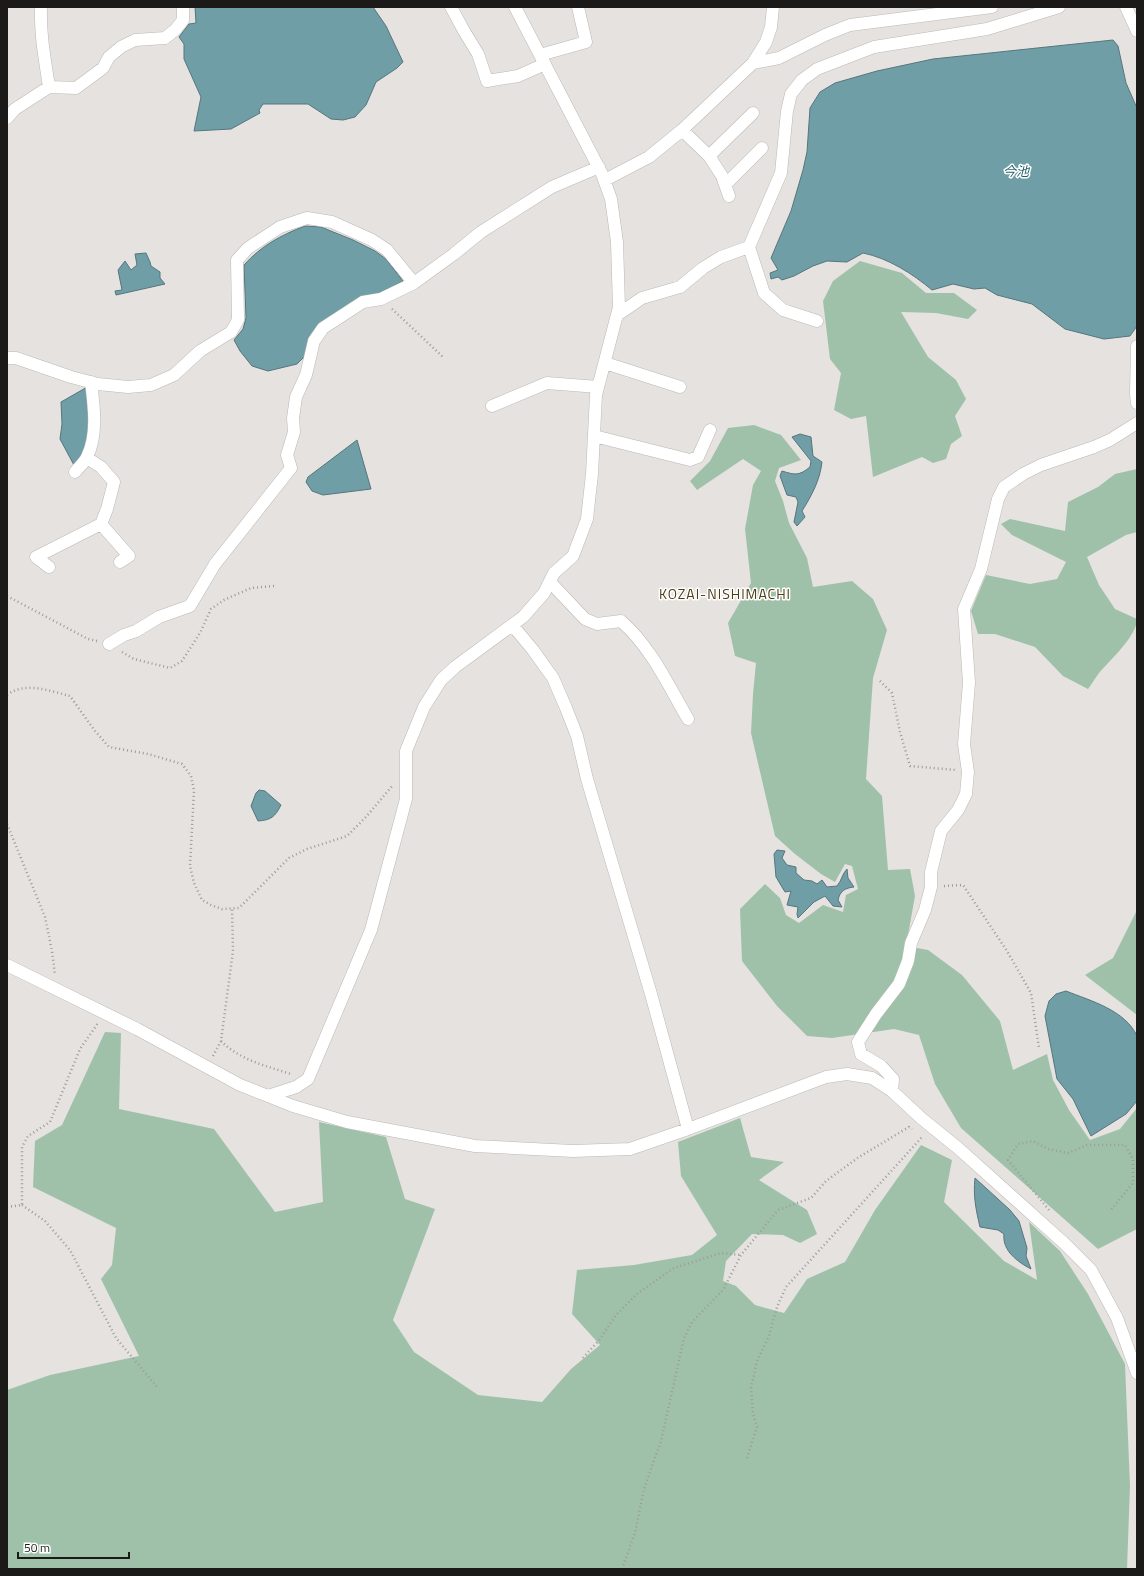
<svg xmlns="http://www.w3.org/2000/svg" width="1144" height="1576" viewBox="0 0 1144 1576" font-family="'Titillium Web','Noto Sans JP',sans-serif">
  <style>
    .green { fill: #9fc1aa }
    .water { fill: #709ea6; stroke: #56767c }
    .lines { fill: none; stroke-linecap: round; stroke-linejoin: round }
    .street-casing { stroke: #bbb9b6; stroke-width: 13 }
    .path { stroke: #9d9b99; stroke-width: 2.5; stroke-dasharray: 1 3; stroke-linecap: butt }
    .street { stroke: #fff; stroke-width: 12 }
    .labels { text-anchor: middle; stroke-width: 3; stroke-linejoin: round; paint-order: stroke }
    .water-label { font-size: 13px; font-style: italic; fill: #22626b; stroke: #fff }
    .quarter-label { font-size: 14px; letter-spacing: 1px; fill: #4f3d16; stroke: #fff }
  </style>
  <rect width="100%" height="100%" fill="#e5e2e0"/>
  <path class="green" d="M 860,261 L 902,273 L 926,293 L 954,293 L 977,310 L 968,319 L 936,313 L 901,312 L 928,357 L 956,380 L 966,399 L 955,416 L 962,436 L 951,444 L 946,459 L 933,463 L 922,457 L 873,477 L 866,416 L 851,419 L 834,410 L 841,373 L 830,359 L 823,301 L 833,281 Z
    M 754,425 L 781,435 L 801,460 L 779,468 L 775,481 L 783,501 L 789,523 L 807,558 L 813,587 L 852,581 L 873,599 L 887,630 L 873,678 L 866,779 L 882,796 L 888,870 L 910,869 L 915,896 L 906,946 L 928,950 L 962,975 L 1000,1021 L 1013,1070 L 1047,1054 L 1053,1080 L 1069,1110 L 1090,1140 L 1120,1129 L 1137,1108 L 1137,1229 L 1098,1249 L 961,1128 L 935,1084 L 919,1035 L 894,1029 L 832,1038 L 807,1036 L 777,1006 L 742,961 L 740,909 L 765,884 L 780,898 L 786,915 L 799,923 L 823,905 L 843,912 L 846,895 L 858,889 L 852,866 L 845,864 L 835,882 L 821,874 L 795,854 L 775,836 L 751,733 L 753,694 L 756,663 L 735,656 L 728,623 L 751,583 L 745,529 L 753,485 L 761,471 L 743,459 L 697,490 L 690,481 L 710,461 L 728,428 Z
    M 1137,469 L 1137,532 L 1126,535 L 1087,557 L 1099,585 L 1115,609 L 1137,619 C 1137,636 1110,660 1099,673 C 1095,678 1092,684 1088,689 L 1063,676 L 1035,647 L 995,634 L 978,634 L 971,611 L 986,575 L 1030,584 L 1057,579 L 1066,562 L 1012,535 L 1001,524 L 1010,519 L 1065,531 L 1068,502 L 1098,487 L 1115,474 Z
    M 1137,910 L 1137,1015 L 1085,975 L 1113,958 Z
    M 105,1032 L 121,1033 L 119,1109 L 214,1129 L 275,1212 L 323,1202 L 319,1122 L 386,1137 L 405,1199 L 435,1209 L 393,1320 L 414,1352 L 478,1395 L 542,1402 L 571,1369 L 600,1345 L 572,1314 L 577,1270 L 634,1265 L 692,1255 L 717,1235 L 681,1176 L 678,1142 L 740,1118 L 751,1157 L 784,1162 L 759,1180 L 807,1210 L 817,1234 L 800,1243 L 783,1235 L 752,1234 L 726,1261 L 723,1281 L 736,1286 L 755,1305 L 784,1313 L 807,1279 L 845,1262 L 875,1210 L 921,1145 L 952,1160 L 944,1202 L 1004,1261 L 1037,1280 L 1029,1222 L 1060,1251 L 1088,1294 L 1125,1364 L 1130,1486 L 1127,1569 L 7,1569 L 7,1390 L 50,1375 L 139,1356 L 101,1279 L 112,1265 L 116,1228 L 33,1187 L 35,1141 L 62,1125 Z"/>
  <path class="water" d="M 195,7 L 373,7 L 386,26 L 403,62 L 397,68 L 376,82 L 366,105 L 355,117 L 343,120 L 331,119 L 308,104 L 263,104 L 259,110 L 260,113 L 231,129 L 194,131 L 201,97 L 184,59 L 184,44 L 179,37 L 189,24 L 196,23 Z
    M 1113,40 L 1118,46 L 1126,83 L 1137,108 L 1137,326 L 1130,336 L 1104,339 L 1065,329 L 1032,304 L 997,295 L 985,288 L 974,289 L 953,284 L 932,290 C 913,274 888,258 863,253 L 847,262 L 827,261 L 813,266 L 794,276 L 782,280 L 778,277 L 771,279 L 770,273 L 778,270 L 771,258 L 791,211 L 803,170 L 807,152 L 810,108 L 820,92 L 835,83 L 877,71 L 933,59 Z
    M 305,226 L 321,227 L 353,240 L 375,251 L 386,259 L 403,281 L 379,295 L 345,308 L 305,356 L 297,364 L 268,371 L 252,366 L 240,351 L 234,340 L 243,329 L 246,318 L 244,265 C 261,246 281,235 305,226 Z
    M 146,253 L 150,262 L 151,266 L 160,272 L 160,278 L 165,284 L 116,295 L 115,291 L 122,290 L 118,270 L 125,261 L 131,270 L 137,265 L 135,254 Z
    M 89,386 L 91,439 L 75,467 L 60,439 L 62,424 L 61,402 Z
    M 800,434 L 811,437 L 813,456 L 822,462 C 820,480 812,495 802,511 L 805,517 L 797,526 L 794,522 L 798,502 L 796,497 L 787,495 L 780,476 L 782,471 C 795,475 799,476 810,467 L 811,461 L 792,437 Z
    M 357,440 L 371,489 L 323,495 L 312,491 L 306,482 L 308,477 Z
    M 259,790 L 265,791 L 281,805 C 275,817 271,820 258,821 L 251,806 L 256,793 Z
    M 777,850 L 785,851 L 782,858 L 787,865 L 796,867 L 796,873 L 804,880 L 812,881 L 817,884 L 822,880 L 827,887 L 837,886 C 842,880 842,874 847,869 L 848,878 L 854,887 C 845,888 840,891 838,900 L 842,907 L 833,906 L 825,896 L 814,902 L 798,918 L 797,914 L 798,907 L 787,905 L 791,891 L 785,892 L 776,877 L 774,854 Z
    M 1066,991 C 1091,1001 1125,1010 1137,1036 L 1137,1101 L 1126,1114 L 1091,1136 L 1073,1099 L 1057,1079 L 1045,1016 L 1049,1001 L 1056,994 Z
    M 975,1178 L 1010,1210 L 1019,1221 L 1027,1248 L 1026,1256 L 1031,1269 C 1018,1262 1002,1251 1004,1234 L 998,1230 L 980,1227 C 976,1210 973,1196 975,1178 Z"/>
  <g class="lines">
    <g class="street-casing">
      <path id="street" d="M 41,7 C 40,35 45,60 49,87
        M 451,7 L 464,31 L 478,54 L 487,81 L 518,76 L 545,64
        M 1126,7 L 1137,31
        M 540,55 L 586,42 L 578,7
        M 753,63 L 779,58 L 825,35 L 850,25 L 992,7
        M 7,118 L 15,109 L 49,87 L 76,88 L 103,68 L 109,57 L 121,47 L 135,40 L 165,38 L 175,30 L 183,20 L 183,7
        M 682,130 L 709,156 L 722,176 L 729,196
        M 709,156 L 753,113
        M 605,180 L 649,157 L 682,130 L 753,63 L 766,42 L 771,27 L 773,7
        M 725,185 L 762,148
        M 749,247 L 764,293 L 783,310 L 817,321
        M 617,315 L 642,298 L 680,287 L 703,268 L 721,257 L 749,247 L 781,173 L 787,111 L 791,94 L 802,80 L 817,69 L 874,47 L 987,29 L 1059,7
        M 1137,346 L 1136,394 L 1137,403
        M 7,358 L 16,358 L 71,377 L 98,384 L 128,387 L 151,385 L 174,375 L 200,351 L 231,332 L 238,320 L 237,260 L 248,248 L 280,227 L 307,218 L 332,222 L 372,240 L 387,250 L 414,283
        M 605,363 L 680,387
        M 492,406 L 547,383 L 598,387
        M 594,436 L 690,460 L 698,457 L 710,430
        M 75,472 C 79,467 85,462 87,457 C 98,435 94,406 91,382
        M 101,524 L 129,556 L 120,562
        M 49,567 L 36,557 L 101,524 L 107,509 L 114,482 L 101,467 L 87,458
        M 550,582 L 585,619 L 597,624 L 621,621 C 651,647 668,685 688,719
        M 513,626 L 533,650 L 553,678 L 566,708 L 577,736 L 587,779 L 651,994 L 688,1129
        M 109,644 L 124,635 L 136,631 L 159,617 L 190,606 L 215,564 L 291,468 L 287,455 L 294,432 L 293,418 L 296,397 L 306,375 L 314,341 L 323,328 L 363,302 L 381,299 L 414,283 L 454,254 L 481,232 L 552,187 L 599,167
        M 7,965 L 137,1029 L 240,1085 L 268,1096 L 293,1106 L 347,1122 L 475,1146 L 573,1151 L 630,1149 L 688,1129 L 826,1077 L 847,1074 L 872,1078 L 892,1091 L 921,1118 L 958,1148 L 1064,1243 L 1091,1270 L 1117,1318 L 1137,1373
        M 892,1091 L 893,1079 L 881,1066 L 861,1054 L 858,1042 L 876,1014 L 899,984 L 908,961 L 911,943 L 925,910 L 931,887 L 931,872 L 941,831 L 958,810 L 966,794 L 968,772 L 964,744 L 969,683 L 964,609 L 981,569 L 998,499 L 1004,487 L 1023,474 L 1041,465 L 1094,447 L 1110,440 L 1137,423
        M 268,1096 L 296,1087 L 308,1079 L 371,930 L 406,799 L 406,751 L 424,707 L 441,680 L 455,667 L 523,617 L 544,593 L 554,573 L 573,556 L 587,519 L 592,474 L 596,395 L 619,307 L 617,242 L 611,199 L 602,174 L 515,7"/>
    </g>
    <path class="path" d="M 392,309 L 443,357
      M 7,596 L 88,639 L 97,641
      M 122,652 L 134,659 L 170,668 L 182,661 L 200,633 L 211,609 L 224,600 L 251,588 L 274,586
      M 880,681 L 892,693 L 900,732 L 910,766 L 956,770
      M 7,695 C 25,681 50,691 70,696 L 95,731 L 109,747 L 148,754 L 182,764 L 191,776 L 194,790 L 190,866 L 194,883 L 202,900 L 211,905 L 222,909 L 239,908 L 289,858 L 307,849 L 347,836 L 366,817 L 393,785
      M 7,824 L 45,917 L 52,951 L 55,975
      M 944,886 L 963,885 L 1007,951 L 1031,993 L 1039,1048
      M 221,1041 C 240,1060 266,1066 291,1074
      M 213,1056 L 221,1041 L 233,951 L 232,908
      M 22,1205 L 45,1221 L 70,1250 L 116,1338 L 157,1387
      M 7,1207 L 22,1205 L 22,1147 L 28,1136 L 50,1122 L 80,1049 L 98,1023
      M 1049,1210 L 1008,1160 L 1018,1144 L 1033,1141 L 1048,1149 L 1068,1153 L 1087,1145 L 1125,1145 L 1133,1159 L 1133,1183 L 1110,1211
      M 583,1358 L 600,1339 L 616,1315 L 638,1293 L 674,1268 L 721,1253 L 741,1255
      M 747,1458 L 757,1427 L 753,1414 L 751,1388 L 757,1361 L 769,1336 L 777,1307 L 786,1287 L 923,1136
      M 622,1569 L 635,1533 L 644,1489 L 661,1441 L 684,1338 L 692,1322 L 723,1290 L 741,1255 L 778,1210 L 811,1198 L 826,1181 L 859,1157 L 909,1127 L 912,1129"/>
    <use href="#street" class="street"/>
  </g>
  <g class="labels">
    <g class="water-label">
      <text x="1016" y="176">今池</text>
    </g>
    <g class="quarter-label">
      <text x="725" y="599">KOZAI-NISHIMACHI</text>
    </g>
  </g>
  <rect width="1144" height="1576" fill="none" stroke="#1b1a19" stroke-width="16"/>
  <path d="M18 1552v6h111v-6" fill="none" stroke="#1b1a19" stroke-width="2"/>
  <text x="24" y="1552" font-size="12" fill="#1b1a19" stroke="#ffffff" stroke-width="3" paint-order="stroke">50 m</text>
</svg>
